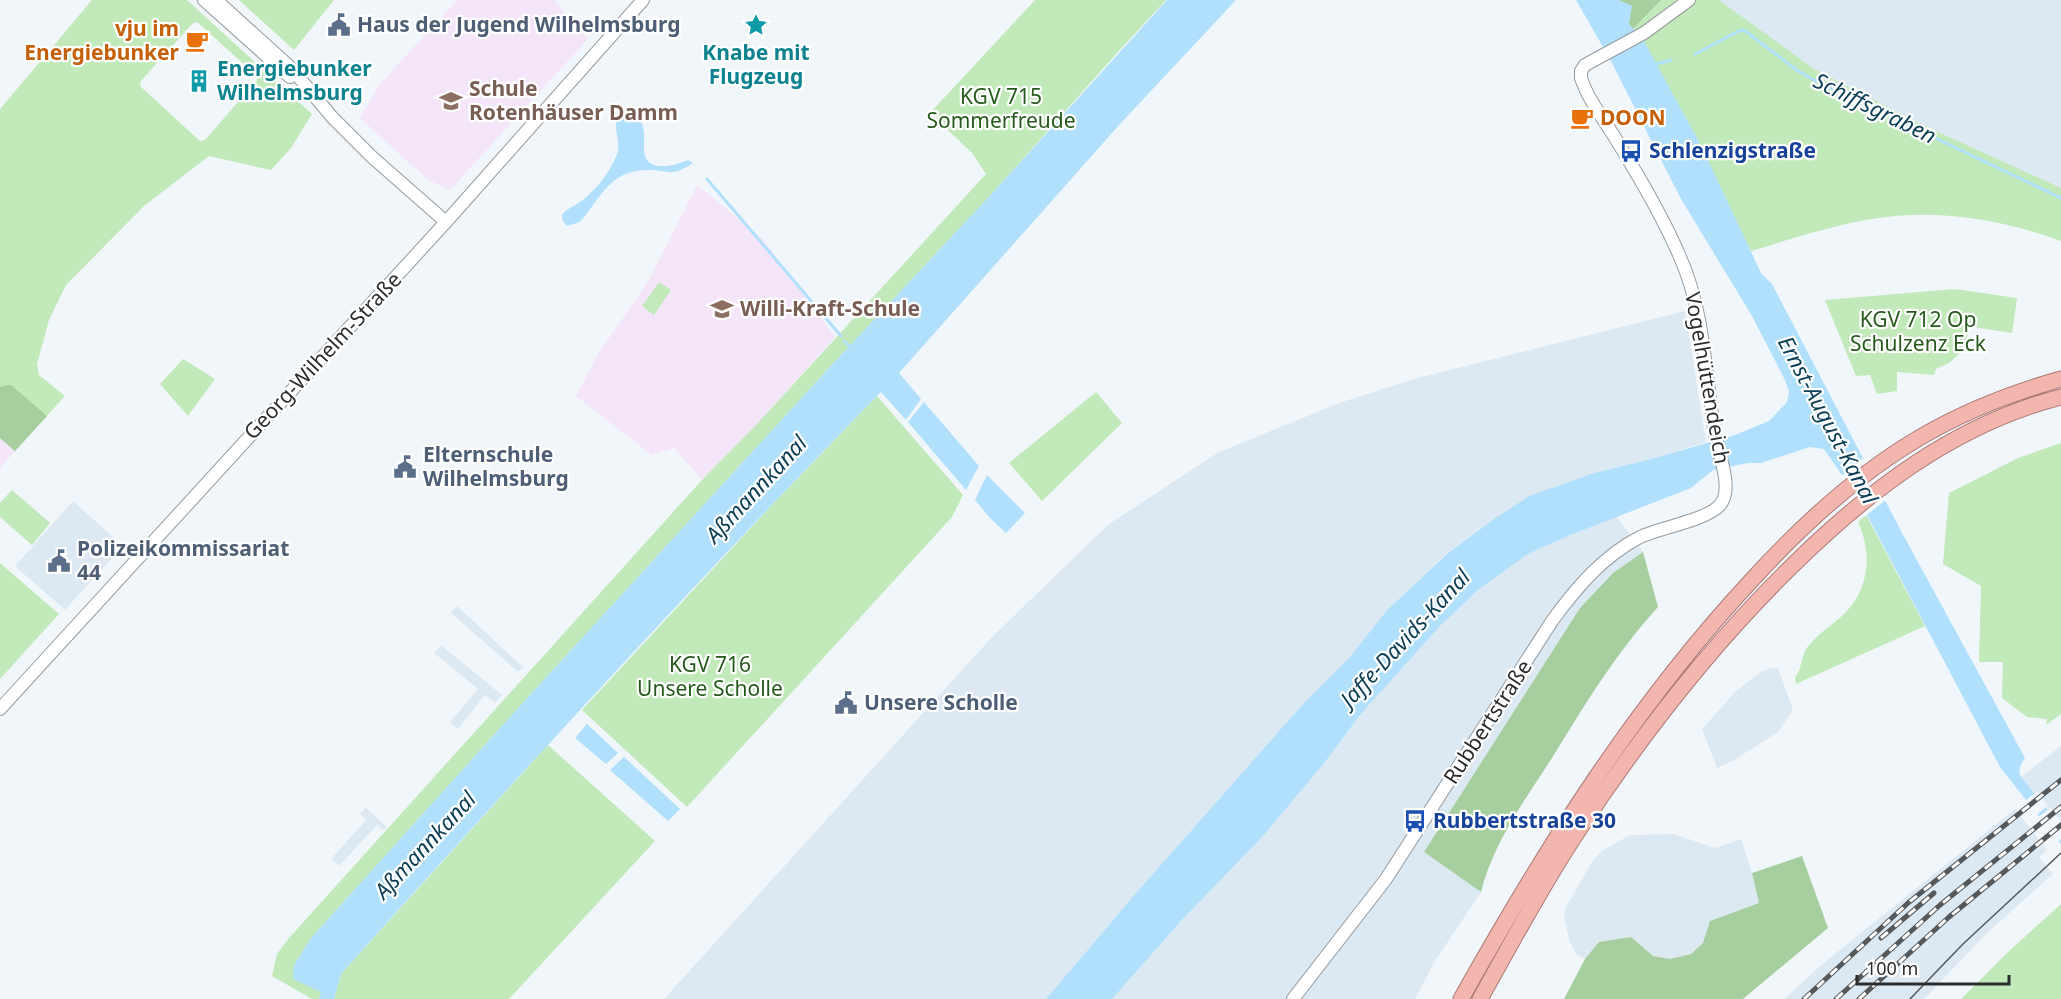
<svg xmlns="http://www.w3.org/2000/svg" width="2061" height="999" viewBox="0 0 2061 999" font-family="'Noto Sans',sans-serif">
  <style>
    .built { fill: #dde9f2 }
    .education { fill: #f4e5f9 }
    .green { fill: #c1e9b9; fill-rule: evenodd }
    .forest { fill: #a6ce9e }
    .water { fill: #b0e0fc }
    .pier { fill: #f1f6fa }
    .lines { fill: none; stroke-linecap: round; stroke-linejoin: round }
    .stream { stroke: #b0e0fc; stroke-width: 3 }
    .tertiary-casing { stroke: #959a9e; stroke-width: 14 }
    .trunk-casing { stroke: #ab7974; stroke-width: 17 }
    .tertiary { stroke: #fff; stroke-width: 12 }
    .trunk { stroke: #f3b6ae; stroke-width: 15 }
    .tram { stroke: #56595b; stroke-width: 1.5 }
    .rail-casing { stroke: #56595b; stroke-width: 5 }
    .rail { stroke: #fff; stroke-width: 3; stroke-dasharray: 9; stroke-linecap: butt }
    .labels { text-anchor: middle; stroke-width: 4.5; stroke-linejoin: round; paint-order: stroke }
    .service-label { font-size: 21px; font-weight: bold; fill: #4e5e75; stroke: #fff; text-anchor: start }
    .food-label { font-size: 21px; font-weight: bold; fill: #c56008; stroke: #fff; text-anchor: end }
    .culture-label { font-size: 21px; font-weight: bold; fill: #0d838f; stroke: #fff }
    .education-label { font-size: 21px; font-weight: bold; fill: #785e54; stroke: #fff; text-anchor: start }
    .park-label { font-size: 21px; fill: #265a1c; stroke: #fff }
    .transit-label { font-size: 21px; font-weight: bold; fill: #164399; stroke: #fff; text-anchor: start }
    .street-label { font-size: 21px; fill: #2a2c2e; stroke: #fff }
    .water-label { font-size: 22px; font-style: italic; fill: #0b3d55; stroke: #fff }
  </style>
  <rect width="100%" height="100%" fill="#f1f6fa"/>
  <path class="built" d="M 1719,0 L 2061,0 L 2061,188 L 1923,125 L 1814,69 L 1778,47 Z
    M 1685,311 L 1706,442 L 1651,459 L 1594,473 L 1529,496 L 1494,519 L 1447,553 L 1387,610 L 1350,657 L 1303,704 L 1136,893 L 1046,999 L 664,999 L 991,638 L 1109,524 L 1219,452 L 1342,402 L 1414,379 Z
    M 73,501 L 123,546 L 65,610 L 15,566 Z
    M 1617,517 L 1643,552 L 1613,573 L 1580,608 L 1424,852 L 1481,892 L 1435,961 L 1415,999 L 1112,999 L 1182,920 L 1263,836 L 1325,762 L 1360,715 L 1440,626 L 1478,590 L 1528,554 L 1568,536 Z
    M 457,606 L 523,667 L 518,672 L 451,613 Z
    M 441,645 L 502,695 L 495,703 L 485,695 L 458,729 L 450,722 L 478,689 L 434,653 Z
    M 1771,668 L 1778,668 L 1793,710 L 1778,732 L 1734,760 L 1717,768 L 1702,729 L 1735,692 L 1762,671 Z
    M 2061,746 L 2061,826 L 2021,777 Z
    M 366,808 L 387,827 L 384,830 L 377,825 L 339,866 L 331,859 L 366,820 L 360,814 Z
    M 2015,809 L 2047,850 L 2039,857 L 2053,874 L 1987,933 L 1924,999 L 1784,999 L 1826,961 Z
    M 1674,834 L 1715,848 L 1741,839 L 1752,873 L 1759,903 L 1710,921 L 1704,943 L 1691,954 L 1670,959 L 1653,956 L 1631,937 L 1599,942 L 1585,959 L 1576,954 L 1569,939 L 1564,916 L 1566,907 L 1592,862 L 1602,851 L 1630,835 Z"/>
  <path class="education" d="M 457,0 L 554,0 L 588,39 L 450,190 L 428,180 L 360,118 L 380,84 Z
    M 697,185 L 763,239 L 835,337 L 756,425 L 702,480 L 674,448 L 652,455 L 576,396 L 598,354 L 649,280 Z
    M 0,438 L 15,451 L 0,468 Z"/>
  <path class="green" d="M 92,0 L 187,0 L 312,114 L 291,148 L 271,170 L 209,156 L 144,206 L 66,285 L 49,320 L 37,364 L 39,375 L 65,396 L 15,451 L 0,438 L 0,109 ZM 197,22 L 256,75 L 257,80 L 205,140 L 200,141 L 141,87 L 140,82 L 193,23 Z
    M 239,0 L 334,0 L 294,50 Z
    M 1035,0 L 1166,0 L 1116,54 L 998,187 L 828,369 L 519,707 L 311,938 L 294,965 L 321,992 L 319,999 L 312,999 L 272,976 L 277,954 L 289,938 L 702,480 L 756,425 L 986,174 L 972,153 L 930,113 Z
    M 1661,0 L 1719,0 L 1814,69 L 1923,125 L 2061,188 L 2061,241 C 2000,219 1936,208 1871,219 C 1830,226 1791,239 1751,251 L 1633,29 Z
    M 659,282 L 671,290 L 654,315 L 642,306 Z
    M 1955,289 L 2017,298 L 2012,333 L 1968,326 L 1966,348 L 1949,363 L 1936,369 L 1934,375 L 1897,372 L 1897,391 L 1877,394 L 1870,375 L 1856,376 L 1825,300 Z
    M 183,359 L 215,379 L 188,416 L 160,384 Z
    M 1096,392 L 1122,423 L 1042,501 L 1009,463 Z
    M 877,396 L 963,495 L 952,517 L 687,807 L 582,710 L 772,505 Z
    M 2061,443 L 2061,714 L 2046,725 L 2047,719 L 2027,717 L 2002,698 L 2003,662 L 1979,662 L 1981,586 L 1943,564 L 1949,493 L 2018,458 Z
    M 12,490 L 50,523 L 32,545 L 0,517 L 0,503 Z
    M 1866,515 L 1925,626 L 1796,684 L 1795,677 C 1803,669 1800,654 1810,644 C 1820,632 1834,624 1845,613 C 1870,588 1872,552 1858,522 Z
    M 0,563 L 59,614 L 0,679 Z
    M 548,745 L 655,841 L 509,999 L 334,999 L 341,974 Z
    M 2061,904 L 2061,999 L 1961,999 L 2007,953 Z"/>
  <path class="forest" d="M 1619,0 L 1661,0 L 1633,29 L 1629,24 L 1629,16 Z
    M 6,385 L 11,385 L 47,416 L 15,451 L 0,438 L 0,387 Z
    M 1643,552 L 1658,607 C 1616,653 1584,706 1552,758 C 1525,800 1493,843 1481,892 L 1424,852 L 1580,608 L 1613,573 Z
    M 1802,856 L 1828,928 L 1743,999 L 1564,999 L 1585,959 L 1599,942 L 1631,937 L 1653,956 L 1670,959 L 1691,954 L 1703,943 L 1710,921 L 1759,903 L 1752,873 Z"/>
  <path class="water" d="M 1167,0 L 1236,0 L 1120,124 L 899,373 L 921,399 L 906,420 L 881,392 C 696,581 517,777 341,974 L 334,999 L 319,999 L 321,992 L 293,979 L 294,965 L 311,938 L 519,707 L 828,369 L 998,187 Z
    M 1576,0 L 1619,0 L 1632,6 L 1629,24 L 1644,41 L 1703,149 L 1761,273 L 1772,284 L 1901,531 L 2025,758 C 2020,765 2018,769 2021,777 L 2061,826 L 2061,844 L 2000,767 L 1858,498 L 1824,449 L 1810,447 L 1761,463 L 1748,463 L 1713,470 L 1691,488 L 1568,536 L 1528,554 L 1478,590 L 1440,626 L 1360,715 L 1325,762 L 1263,836 L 1182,920 L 1112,999 L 1046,999 L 1136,893 L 1303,704 L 1350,657 L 1387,610 L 1448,553 L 1494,519 L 1529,496 L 1594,473 L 1651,459 L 1735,435 L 1769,421 L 1787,402 L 1789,392 L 1785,380 L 1752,316 L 1681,199 L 1611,61 Z
    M 620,113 L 642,123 C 645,132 644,138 644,147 C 643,174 672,167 688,160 L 693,163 C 670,178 671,170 648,170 C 609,170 601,198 580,222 L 567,226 L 563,221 L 562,215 C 566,209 571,208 577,204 C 594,193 610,173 617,154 C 622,141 610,125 620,113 Z
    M 924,402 L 979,466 L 966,490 L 908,422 Z
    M 987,475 L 1025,513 L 1006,533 L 991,519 L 975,500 Z
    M 587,724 L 618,753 L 606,764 L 575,738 Z
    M 624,757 L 680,809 L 668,821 L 610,770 Z"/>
  <path class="pier" d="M 1865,457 L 1887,499 L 1864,517 L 1856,500 L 1840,477 Z
    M 2037,791 L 2048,806 L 2035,816 L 2024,802 Z
    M 2050,808 L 2061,821 L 2061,839 L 2056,843 L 2037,818 Z"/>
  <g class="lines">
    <path class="stream" d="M 1695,54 L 1739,31 L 1744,30 L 1798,71 L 1816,81 L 2061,198
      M 1653,65 L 1671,60
      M 707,179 L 841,336
      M 844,341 L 851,348"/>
    <g class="tertiary-casing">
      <path id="tertiary" d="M 204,0 L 290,77
        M 216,0 L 291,68 L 332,117 L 372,157 L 446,222
        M 0,709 L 446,222 L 643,0
        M 1293,999 L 1386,879 L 1552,621 C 1576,588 1603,556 1640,537 C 1661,527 1705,521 1720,505 C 1734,489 1718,453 1715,435 C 1705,375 1705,313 1680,257 C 1663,217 1640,178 1617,141 C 1605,121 1588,100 1581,78 L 1581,71 L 1585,65 L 1644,33 L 1689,0"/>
    </g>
    <g class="trunk-casing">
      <path id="trunk" d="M 1461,999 C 1544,851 1634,707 1750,582 C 1799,528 1856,475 1919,438 C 1963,412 2011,393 2061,379
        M 1480,999 C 1511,944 1541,887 1576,834 C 1639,738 1709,647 1792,566 C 1868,491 1955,424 2061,397"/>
    </g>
    <use href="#tertiary" class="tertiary"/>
    <use href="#trunk" class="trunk"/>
    <path class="tram" d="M 1910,999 L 1963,944 L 2061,853"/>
    <g class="rail-casing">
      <path id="rail" d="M 1881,938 L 1934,893
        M 1804,999 L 1908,903 L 2061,780
        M 1836,999 L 1940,905 L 2061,807
        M 1859,999 L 1949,917 L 2061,825"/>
    </g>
    <use href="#rail" class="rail"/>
  </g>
  <defs>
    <g id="civic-bare" transform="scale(1.8)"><path d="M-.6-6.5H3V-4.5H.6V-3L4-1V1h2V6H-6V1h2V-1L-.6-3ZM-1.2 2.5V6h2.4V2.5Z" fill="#5c6f8a" stroke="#fff" stroke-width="2.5" paint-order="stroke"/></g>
    <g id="sight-bare" transform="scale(1.8)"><path d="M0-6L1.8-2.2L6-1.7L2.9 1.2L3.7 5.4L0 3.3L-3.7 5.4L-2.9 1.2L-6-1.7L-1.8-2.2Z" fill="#0f9aa8" stroke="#fff" stroke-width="2.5" paint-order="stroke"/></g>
    <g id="cafe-bare" transform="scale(1.8)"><path d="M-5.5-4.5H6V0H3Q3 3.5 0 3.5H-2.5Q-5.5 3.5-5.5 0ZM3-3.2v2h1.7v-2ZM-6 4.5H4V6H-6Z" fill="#e8710a" stroke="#fff" stroke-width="2.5" paint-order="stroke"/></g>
    <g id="building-bare" transform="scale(1.8)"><path d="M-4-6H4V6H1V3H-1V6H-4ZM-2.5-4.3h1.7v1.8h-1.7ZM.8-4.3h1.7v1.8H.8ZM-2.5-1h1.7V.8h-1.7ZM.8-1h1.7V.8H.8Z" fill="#0f9aa8" stroke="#fff" stroke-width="2.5" paint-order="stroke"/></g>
    <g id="school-bare" transform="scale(1.8)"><path d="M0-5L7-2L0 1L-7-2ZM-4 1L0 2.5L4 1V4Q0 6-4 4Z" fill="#8d6e63" stroke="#fff" stroke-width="2.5" paint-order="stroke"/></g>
    <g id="bus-bare" transform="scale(1.8)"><path d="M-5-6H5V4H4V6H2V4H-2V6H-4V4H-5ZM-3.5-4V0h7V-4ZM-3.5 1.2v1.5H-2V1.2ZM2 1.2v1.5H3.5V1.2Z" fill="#1a4fb4" stroke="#fff" stroke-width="2.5" paint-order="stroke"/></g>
  </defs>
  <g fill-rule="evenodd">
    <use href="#civic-bare" x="339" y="25"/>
    <use href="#sight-bare" x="756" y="25"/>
    <use href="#cafe-bare" x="197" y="41"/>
    <use href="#building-bare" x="199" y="81"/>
    <use href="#school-bare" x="451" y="101"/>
    <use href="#cafe-bare" x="1582" y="118"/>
    <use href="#bus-bare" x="1631" y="151"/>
    <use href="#school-bare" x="722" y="309"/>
    <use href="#civic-bare" x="405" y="467"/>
    <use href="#civic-bare" x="59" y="561"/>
    <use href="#civic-bare" x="846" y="703"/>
    <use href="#bus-bare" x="1415" y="821"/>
  </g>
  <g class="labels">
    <g class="service-label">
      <text x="357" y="32">Haus der Jugend Wilhelmsburg</text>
      <text x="423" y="462">Elternschule<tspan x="423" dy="24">Wilhelmsburg</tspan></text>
      <text x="77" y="556">Polizeikommissariat<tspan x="77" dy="24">44</tspan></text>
      <text x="864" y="710">Unsere Scholle</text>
    </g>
    <g class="food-label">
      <text x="179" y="36">vju im<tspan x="179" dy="24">Energiebunker</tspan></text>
      <text x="1600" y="125" text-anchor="start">DOON</text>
    </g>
    <g class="culture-label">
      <text x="756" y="60">Knabe mit<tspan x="756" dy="24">Flugzeug</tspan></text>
      <text x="217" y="76" text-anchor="start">Energiebunker<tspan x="217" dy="24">Wilhelmsburg</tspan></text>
    </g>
    <g class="education-label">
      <text x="469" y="96">Schule<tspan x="469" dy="24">Rotenhäuser Damm</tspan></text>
      <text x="740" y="316">Willi-Kraft-Schule</text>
    </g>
    <g class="park-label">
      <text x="1001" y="104">KGV 715<tspan x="1001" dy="24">Sommerfreude</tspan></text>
      <text x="1918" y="327">KGV 712 Op<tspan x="1918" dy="24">Schulzenz Eck</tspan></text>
      <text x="710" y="672">KGV 716<tspan x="710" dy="24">Unsere Scholle</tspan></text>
    </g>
    <g class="transit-label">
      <text x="1649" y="158">Schlenzigstraße</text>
      <text x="1433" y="828">Rubbertstraße 30</text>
    </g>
    <g class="street-label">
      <text transform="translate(323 356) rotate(-47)" y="7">Georg-Wilhelm-Straße</text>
      <text transform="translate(1707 378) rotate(80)" y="7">Vogelhüttendeich</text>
      <text transform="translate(1488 722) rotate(-57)" y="7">Rubbertstraße</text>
    </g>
    <g class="water-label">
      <text transform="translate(1875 108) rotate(26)" y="8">Schiffsgraben</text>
      <text transform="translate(1828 420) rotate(62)" y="8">Ernst-August-Kanal</text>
      <text transform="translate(756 489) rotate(-47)" y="8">Aßmannkanal</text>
      <text transform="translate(1405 638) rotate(-47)" y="8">Jaffe-Davids-Kanal</text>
      <text transform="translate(425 845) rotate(-47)" y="8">Aßmannkanal</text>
    </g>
  </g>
  <path d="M1857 975v9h152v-9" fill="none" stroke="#2a2c2e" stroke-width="3"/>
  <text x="1866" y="975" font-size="18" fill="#2a2c2e" stroke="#ffffff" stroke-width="4.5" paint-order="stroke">100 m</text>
</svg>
